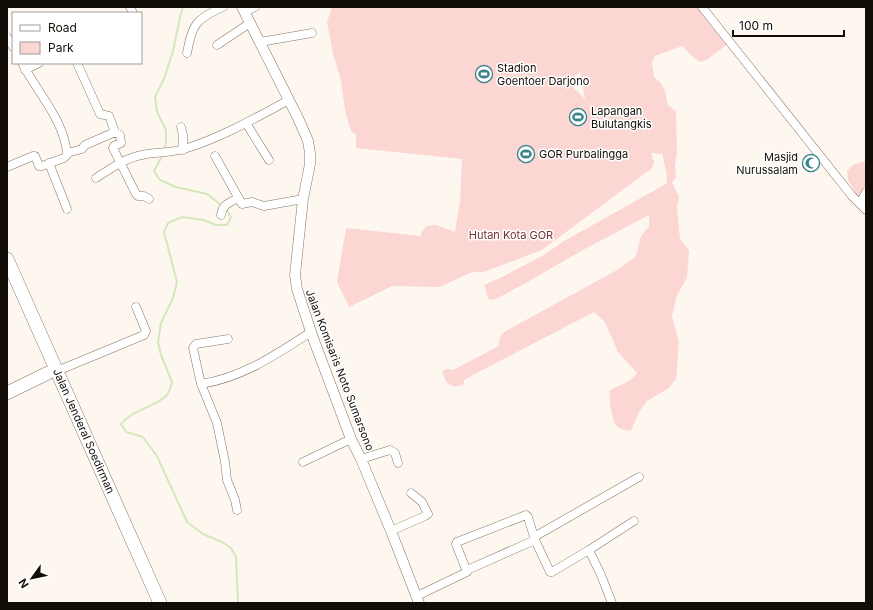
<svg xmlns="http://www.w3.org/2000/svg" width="873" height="610" viewBox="0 0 873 610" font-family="Inter,sans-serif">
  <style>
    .green { fill: #fcd6d3; fill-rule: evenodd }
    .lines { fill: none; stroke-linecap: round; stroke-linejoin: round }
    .stream { stroke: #d5e7bc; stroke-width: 2 }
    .minor-casing { stroke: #847664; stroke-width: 9 }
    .tertiary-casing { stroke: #847664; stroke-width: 11 }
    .primary-casing { stroke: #847664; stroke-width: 14 }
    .minor { stroke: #fff; stroke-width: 8 }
    .tertiary { stroke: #fff; stroke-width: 10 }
    .primary { stroke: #fff; stroke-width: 13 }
    .labels { text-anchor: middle; stroke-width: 3; stroke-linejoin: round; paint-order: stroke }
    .poi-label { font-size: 11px; fill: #120d07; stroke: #fff; text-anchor: start }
    .park-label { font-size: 11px; fill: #723331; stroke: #fff }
    .street-label { font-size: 11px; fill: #120d07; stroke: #fff }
  </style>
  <rect width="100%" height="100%" fill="#fef7ef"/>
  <path class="green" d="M 332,7 L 697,7 L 726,45 L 707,60 L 700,62 L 691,55 L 682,46 L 655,56 L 652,62 L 654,77 L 661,83 L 665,91 L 668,105 L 676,111 L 677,153 L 675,166 L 676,178 L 672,182 L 679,197 L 677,207 L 680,239 L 689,251 L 687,278 L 677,295 L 672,316 L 679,342 L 676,379 L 669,388 L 647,401 L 639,412 L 631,431 C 626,430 622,430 618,427 C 611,422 610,400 609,391 C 619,385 630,383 637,373 L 618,352 L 605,322 L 594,312 L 473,375 L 464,380 L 464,384 C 457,388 452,387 446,382 L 442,371 L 447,369 L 453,370 L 499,346 C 498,340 500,337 504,332 L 619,269 L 636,256 L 641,236 L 649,226 L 649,215 L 581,251 L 533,279 L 496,299 L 489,300 L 484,285 L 500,278 L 544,255 L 564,241 L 666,184 C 669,174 663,164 663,154 L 651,153 L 654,162 L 652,168 L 542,250 L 483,272 L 472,272 L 440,287 L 392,286 L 349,307 L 337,282 L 346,228 L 421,236 L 421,233 L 426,226 L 436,225 L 455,232 L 460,201 L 462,159 L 356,148 L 356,135 L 351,131 L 345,111 L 341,80 L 333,54 L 327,22 ZM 580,72 L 585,99 L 570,84 L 573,78 Z
    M 866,161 L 866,193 L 858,197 L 848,180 L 847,171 L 853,165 Z"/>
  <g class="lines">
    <path class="stream" d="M 164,150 L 166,144 L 166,130 L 157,112 L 155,97 L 164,79 L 173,51 L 181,13 L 183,7
      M 162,156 L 154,171 L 160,180 L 176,187 L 207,194 L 221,205
      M 226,210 L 231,217 L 227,225 L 216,225 L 204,220 L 182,217 L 168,223 L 164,232 L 177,282 L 173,298 L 161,323 L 158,342 L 161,355 L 172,382 C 171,386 169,393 166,396 C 153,408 132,410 121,424 L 126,432 L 143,437 L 157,456 L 187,522 L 203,534 L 222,542 L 231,548 L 236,557 L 238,603"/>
    <g class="minor-casing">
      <path id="minor" d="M 130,7 L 133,13
        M 702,7 L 852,196 L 866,210
        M 244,12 L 255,7
        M 7,37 L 13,47
        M 260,42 L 312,33
        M 217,45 L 250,23
        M 187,53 C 192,24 196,19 223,7
        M 77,63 L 100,114 L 109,116 L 115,132 L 120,135 L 121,143 L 114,146 L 113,148 L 136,194 L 138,196 L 144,196 L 149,199
        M 25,70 L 39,63
        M 246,123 L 269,160
        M 181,127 L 183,135 L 183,150
        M 67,153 L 82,149 L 85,145 L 115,132
        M 215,156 L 242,204 L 252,202 L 264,206 L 303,199
        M 49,163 L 67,209
        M 7,167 L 33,156 L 35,156 L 39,166 L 42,166 L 64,158 L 67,155 C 65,121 37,92 22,63
        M 96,178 C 110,169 125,158 142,155 C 156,152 170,153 184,149 C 221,138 255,118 289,100
        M 860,204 L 866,192
        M 221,215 C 222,205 229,203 238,198
        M 228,339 L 196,344 L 193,348 L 201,384 L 217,423 L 225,462 L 227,480 L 235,500 L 237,510
        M 57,371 L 144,335 L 146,331 L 136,307
        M 201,384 C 242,378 277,354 311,332
        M 361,459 L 390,450 L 395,453 L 398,463
        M 303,462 L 351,439
        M 391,531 L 425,516 L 428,514 L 422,502 L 411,493
        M 534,537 L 639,477
        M 589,550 L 634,521
        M 467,570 L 535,540
        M 417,596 L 467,572 L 456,544 L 457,542 L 526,515 L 528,517 L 535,540 L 550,572 L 552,572 L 589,550 L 601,575 L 612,603"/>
    </g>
    <g class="tertiary-casing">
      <path id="tertiary" d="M 242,7 L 298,118 L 308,141 L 310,153 L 310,164 L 303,199 L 295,275 L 297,289 L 313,338 L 351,439 L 361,459 L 391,531 L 419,603"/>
    </g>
    <g class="primary-casing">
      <path id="primary" d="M 7,259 L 160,603
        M 7,393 L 48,373"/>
    </g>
    <use href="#minor" class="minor"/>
    <use href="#tertiary" class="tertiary"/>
    <use href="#primary" class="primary"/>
  </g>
  <defs>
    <g id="stadium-ring" transform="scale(0.9)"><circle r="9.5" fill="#fff" stroke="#3c8489" stroke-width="1.5"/><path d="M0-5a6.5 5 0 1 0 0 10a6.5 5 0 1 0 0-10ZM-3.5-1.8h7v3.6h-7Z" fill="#3c8489"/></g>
    <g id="mosque-ring" transform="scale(0.9)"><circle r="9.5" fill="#fff" stroke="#3c8489" stroke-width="1.5"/><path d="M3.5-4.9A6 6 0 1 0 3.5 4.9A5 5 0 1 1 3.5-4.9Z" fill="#3c8489"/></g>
  </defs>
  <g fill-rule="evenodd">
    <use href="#stadium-ring" x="484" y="74"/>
    <use href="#stadium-ring" x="578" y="117"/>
    <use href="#stadium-ring" x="526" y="154"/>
    <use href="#mosque-ring" x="811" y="163"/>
  </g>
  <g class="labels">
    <g class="poi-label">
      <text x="497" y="72">Stadion<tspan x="497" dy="13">Goentoer Darjono</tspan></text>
      <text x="591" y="115">Lapangan<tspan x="591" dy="13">Bulutangkis</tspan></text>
      <text x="539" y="158">GOR Purbalingga</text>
      <text x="798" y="161" text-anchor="end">Masjid<tspan x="798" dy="13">Nurussalam</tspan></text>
    </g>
    <g class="park-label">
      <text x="511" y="239">Hutan Kota GOR</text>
    </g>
    <g class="street-label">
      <text transform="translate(340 370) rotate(69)" y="4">Jalan Komisaris Noto Sumarsono</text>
      <text transform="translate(84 431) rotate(66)" y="4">Jalan Jenderal Soedirman</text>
    </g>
  </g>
  <rect width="873" height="610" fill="none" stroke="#120d07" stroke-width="16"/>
  <rect x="12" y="12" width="130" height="52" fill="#ffffff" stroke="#a09e9c"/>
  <rect x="20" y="25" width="20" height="6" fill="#ffffff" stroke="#a09e9c"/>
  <text x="48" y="32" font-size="12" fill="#120d07">Road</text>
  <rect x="20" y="42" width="20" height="12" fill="#fcd6d3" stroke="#a09e9c"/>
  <text x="48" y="52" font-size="12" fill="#120d07">Park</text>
  <g transform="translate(32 578) rotate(237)" stroke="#ffffff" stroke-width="3" paint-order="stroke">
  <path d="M0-3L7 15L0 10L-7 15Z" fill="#120d07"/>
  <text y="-6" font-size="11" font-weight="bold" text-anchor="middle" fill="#120d07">N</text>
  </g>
  <path d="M733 30v6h111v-6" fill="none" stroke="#120d07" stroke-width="2"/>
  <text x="739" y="30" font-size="12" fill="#120d07" stroke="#ffffff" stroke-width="3" paint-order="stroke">100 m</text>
</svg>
